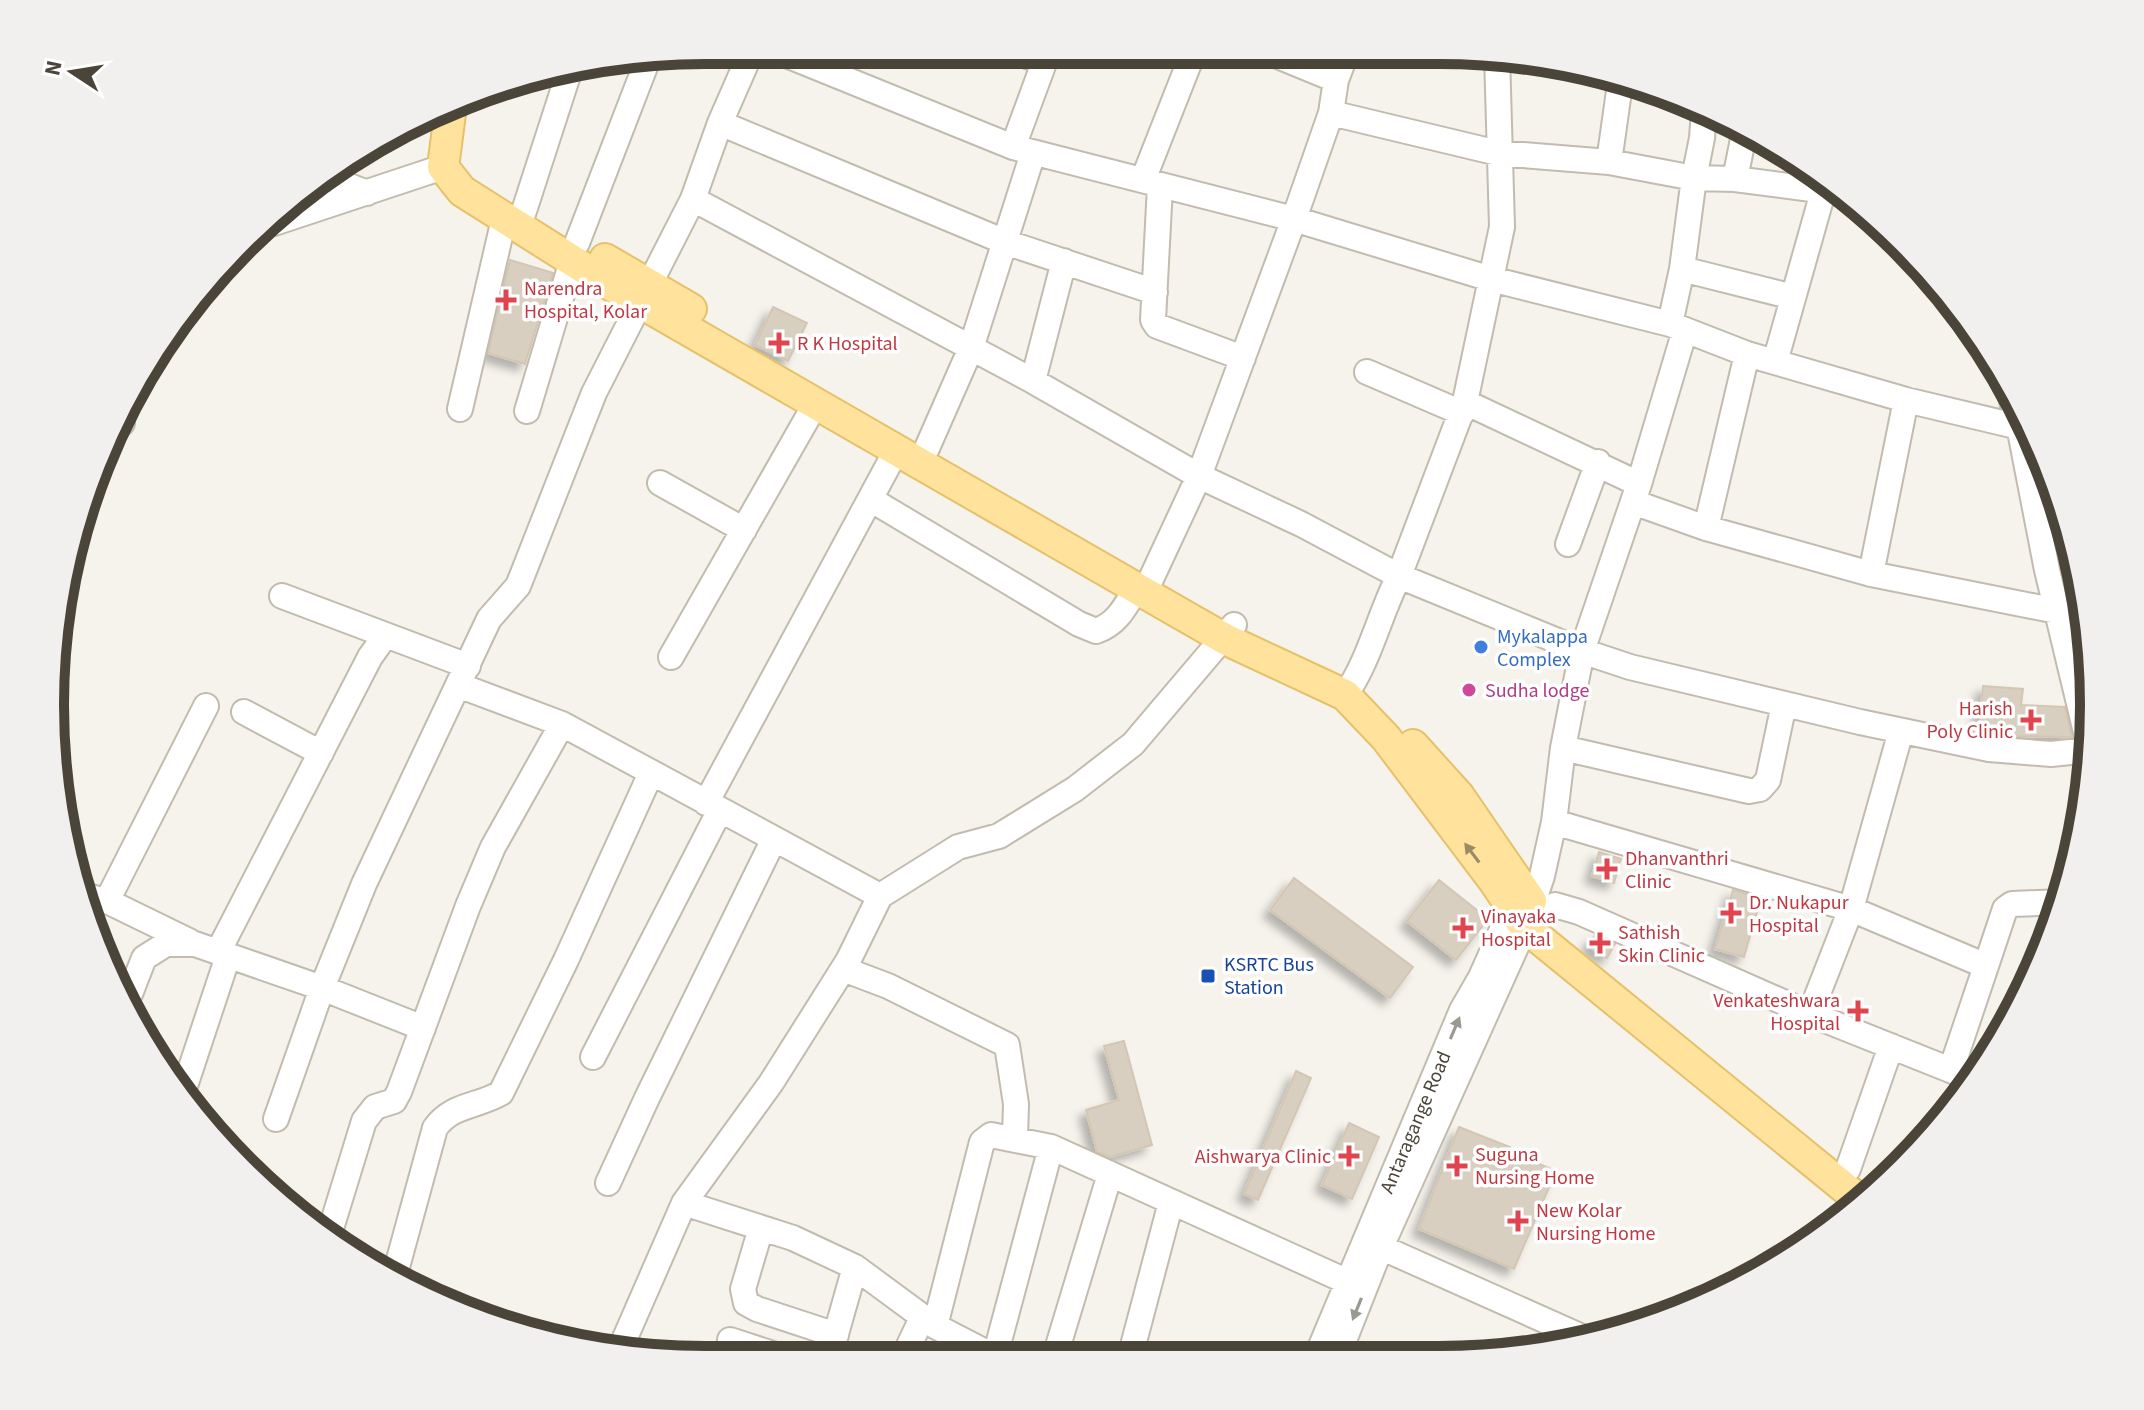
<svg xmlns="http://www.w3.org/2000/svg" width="2144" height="1410" viewBox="0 0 2144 1410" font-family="'Source Sans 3',sans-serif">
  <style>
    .building { fill: #d8cfc1; stroke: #d3c7b4; stroke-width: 2; filter: url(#shadow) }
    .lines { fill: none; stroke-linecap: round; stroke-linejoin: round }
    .minor-casing { stroke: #c2bbae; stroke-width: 28 }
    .major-casing { stroke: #e6c16a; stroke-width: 34 }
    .minor { stroke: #fff; stroke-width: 24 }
    .major { stroke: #ffe39c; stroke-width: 30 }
    .oneway { fill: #9c8c66 }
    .oneway2 { fill: #9c9892 }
    .health-dot { fill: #e0444e; stroke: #fff; stroke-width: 3 }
    .shop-dot { fill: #3f7fe0; stroke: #fff; stroke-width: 3 }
    .hotel-dot { fill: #d1479c; stroke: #fff; stroke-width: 3 }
    .transit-dot { fill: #1a4fb4; stroke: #fff; stroke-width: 3 }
    .labels { text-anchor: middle; stroke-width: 7; stroke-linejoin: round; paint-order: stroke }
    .health-label { font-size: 20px; fill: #be3a42; stroke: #fff; text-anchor: start }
    .shop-label { font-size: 20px; fill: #366cbe; stroke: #fff; text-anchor: start }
    .hotel-label { font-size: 20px; fill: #b23c85; stroke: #fff; text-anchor: start }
    .transit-label { font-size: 20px; fill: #164399; stroke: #fff; text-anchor: start }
    .street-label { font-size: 20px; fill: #4b4439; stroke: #fff }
    .rim { fill: none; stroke: #4b4439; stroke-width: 10 }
  </style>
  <defs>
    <filter id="shadow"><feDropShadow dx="-7" dy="7" stdDeviation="4" flood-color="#0004"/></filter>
  </defs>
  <rect width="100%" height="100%" fill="#f6f3ec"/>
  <path class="building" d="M 510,260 L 553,273 L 525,364 L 488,353 Z
    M 773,307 L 807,323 L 788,361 L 755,345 Z
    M 1983,686 L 2023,689 L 2021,705 L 2065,707 L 2072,737 L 2018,736 L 1979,732 Z
    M 1599,852 L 1621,859 L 1614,883 L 1592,876 Z
    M 1294,878 L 1413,967 L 1390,998 L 1270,910 Z
    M 1439,880 L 1488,919 L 1456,960 L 1407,921 Z
    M 1733,890 L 1761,898 L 1744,957 L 1715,949 Z
    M 1595,935 L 1615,944 L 1607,958 L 1588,946 Z
    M 1124,1041 L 1152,1145 L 1110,1157 L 1097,1152 L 1086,1110 L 1119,1100 L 1104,1046 Z
    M 1296,1071 L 1311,1078 L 1258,1200 L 1244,1194 Z
    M 1349,1123 L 1379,1137 L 1352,1199 L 1322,1185 Z
    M 1459,1127 L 1510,1147 L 1509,1151 L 1556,1171 L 1514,1269 L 1419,1229 Z"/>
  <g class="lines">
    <g class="minor-casing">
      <path id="minor" d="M 774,50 L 1013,147 L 1294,219 L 1491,279 L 1670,324 L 1747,354 L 1906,400 L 2032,430
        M 1016,52 L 1043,62
        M 1273,54 L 1336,80
        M 1331,113 L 1498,153 L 1609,162 L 1694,178 L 1735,179 L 1841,193
        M 720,123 L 1005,242 L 1155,292
        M 1013,147 L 1048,52
        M 1609,162 L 1620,84
        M 324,176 L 367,193
        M 1735,179 L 1745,129
        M 1143,180 L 1193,53
        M 1160,186 L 1153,320 L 1157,326 L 1243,358
        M 693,199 L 1033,381 L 1199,476 L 1301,524 L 1399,576 L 1582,651 L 1630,667 L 1860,722 L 1989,749 L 2051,754 L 2090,750
        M 523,214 L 569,72
        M 274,223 L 443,167
        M 577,243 L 648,59
        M 1682,269 L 1793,297
        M 1670,324 L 1682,269 L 1694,178 L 1702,138 L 1704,110
        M 1775,362 L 1823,192
        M 1367,372 L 1462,413
        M 1033,381 L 1064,261
        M 2007,383 L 2019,426 L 2047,570 L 2090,749
        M 1465,402 L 1639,484
        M 460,409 L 504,219
        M 527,411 L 572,261
        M 118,422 L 122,423
        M 927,448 L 971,348 L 1033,153
        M 660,483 L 744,530
        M 870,499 L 1079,624 L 1096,631 C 1117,624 1125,607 1136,589
        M 1633,502 L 1706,528 L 1871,574 L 2057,611
        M 1706,528 L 1747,354
        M 1568,544 L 1598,462
        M 1871,574 L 1906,400
        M 1151,579 L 1199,476 L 1294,219 L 1331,113 L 1336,80 L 1346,54
        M 282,596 L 468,666
        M 671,657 L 816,403
        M 458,685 L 562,724 L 880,896
        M 1345,695 C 1369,662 1380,613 1399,576 L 1465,402 L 1502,227 L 1497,55
        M 244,712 L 321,753
        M 1563,748 L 1749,791 L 1760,789 L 1768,780 L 1784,704
        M 706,803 L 896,451
        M 1554,822 L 1851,909 L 1979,963 L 1988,960 L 2005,909 L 2012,904 L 2062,902
        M 81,895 L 107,901 L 189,941
        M 107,901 L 206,706
        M 1540,916 L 1555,905 L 1579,912 L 1810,1014 L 1973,1079
        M 218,952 L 370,657 L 385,636
        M 843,969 L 888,986 L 1007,1045 L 1016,1104 L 1015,1138
        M 124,1000 L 130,994 L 144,958 L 166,944 L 195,944 L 322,988 L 423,1028
        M 1810,1014 L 1851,909 L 1901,731
        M 593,1057 L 720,810
        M 1951,1070 L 1988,960
        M 184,1089 L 228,956
        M 276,1119 L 322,988 L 364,884 L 489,619 L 518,586 L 594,393 L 693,199 L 720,123 L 752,50
        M 1848,1169 L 1891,1046
        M 608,1183 L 647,1098 L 774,839
        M 684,1203 L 793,1238 L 855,1267 L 935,1326 L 993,1356
        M 761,1228 L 743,1289 L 746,1303 L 757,1309 L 836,1335
        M 329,1235 L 364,1121 L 375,1107 L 394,1101 L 399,1092 L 468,906 L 493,847 L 562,724
        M 1367,1241 L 1591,1341
        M 394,1278 L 435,1128 C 452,1104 477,1107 501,1093 L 566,960 L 651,773
        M 935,1326 L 982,1142 L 991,1135 L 1051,1147 L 1348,1282
        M 730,1340 L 776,1355
        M 618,1354 L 684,1203 L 771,1083 L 848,961 L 880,896 L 958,847 L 999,836 L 1075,789 L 1133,744 L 1234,625
        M 830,1355 L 855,1267
        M 904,1356 L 922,1318
        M 995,1356 L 1051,1147
        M 1055,1356 L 1110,1174
        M 1130,1357 L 1171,1202
        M 1316,1358 L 1462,1010 L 1481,977 L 1518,894
        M 1337,1358 L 1381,1247 L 1525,927 L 1542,876 L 1554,822 L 1563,748 L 1582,651 L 1639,484 L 1685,330"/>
    </g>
    <g class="major-casing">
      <path id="major" d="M 451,106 L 443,167 L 462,191 L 622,292 L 1176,611 L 1225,639 L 1345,695 L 1386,738 L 1494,881 L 1525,927 L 1862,1202
        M 605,259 L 691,309
        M 1413,745 L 1459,796 L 1531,901"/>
    </g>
    <use href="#minor" class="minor"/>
    <use href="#major" class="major"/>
  </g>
  <defs><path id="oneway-solid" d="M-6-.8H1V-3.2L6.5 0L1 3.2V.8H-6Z" transform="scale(2)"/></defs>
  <use class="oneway" href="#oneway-solid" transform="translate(1472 853) rotate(-127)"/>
  <g class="oneway2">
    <use href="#oneway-solid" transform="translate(1455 1028) rotate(-67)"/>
    <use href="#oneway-solid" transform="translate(1357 1309) rotate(112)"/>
  </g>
  <g class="health-dot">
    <path d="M502 288h8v8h8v8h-8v8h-8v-8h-8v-8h8z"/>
    <path d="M775 331h8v8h8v8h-8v8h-8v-8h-8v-8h8z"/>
    <path d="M2027 708h8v8h8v8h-8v8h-8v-8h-8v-8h8z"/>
    <path d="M1603 857h8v8h8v8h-8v8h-8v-8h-8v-8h8z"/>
    <path d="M1727 901h8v8h8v8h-8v8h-8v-8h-8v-8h8z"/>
    <path d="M1459 916h8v8h8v8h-8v8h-8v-8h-8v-8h8z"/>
    <path d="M1596 931h8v8h8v8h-8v8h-8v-8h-8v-8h8z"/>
    <path d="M1854 999h8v8h8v8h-8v8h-8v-8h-8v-8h8z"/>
    <path d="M1345 1144h8v8h8v8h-8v8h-8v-8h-8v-8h8z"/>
    <path d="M1453 1154h8v8h8v8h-8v8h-8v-8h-8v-8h8z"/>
    <path d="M1514 1209h8v8h8v8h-8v8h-8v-8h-8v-8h8z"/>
  </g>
  <circle class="shop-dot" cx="1481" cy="647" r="8"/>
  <circle class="hotel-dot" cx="1469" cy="690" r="8"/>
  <rect class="transit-dot" x="1200" y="968" width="16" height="16" rx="4"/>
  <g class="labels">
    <g class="health-label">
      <text x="524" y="295">Narendra<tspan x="524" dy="23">Hospital, Kolar</tspan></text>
      <text x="797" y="350">R K Hospital</text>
      <text x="2013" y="715" text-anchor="end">Harish<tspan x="2013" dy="23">Poly Clinic</tspan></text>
      <text x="1625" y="865">Dhanvanthri<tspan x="1625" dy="23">Clinic</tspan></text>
      <text x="1749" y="909">Dr. Nukapur<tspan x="1749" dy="23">Hospital</tspan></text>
      <text x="1481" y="923">Vinayaka<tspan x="1481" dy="23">Hospital</tspan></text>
      <text x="1618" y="939">Sathish<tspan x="1618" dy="23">Skin Clinic</tspan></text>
      <text x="1840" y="1007" text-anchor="end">Venkateshwara<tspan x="1840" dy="23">Hospital</tspan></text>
      <text x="1475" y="1161">Suguna<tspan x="1475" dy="23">Nursing Home</tspan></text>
      <text x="1331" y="1163" text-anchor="end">Aishwarya Clinic</text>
      <text x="1536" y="1217">New Kolar<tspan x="1536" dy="23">Nursing Home</tspan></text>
    </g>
    <g class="shop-label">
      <text x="1497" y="643">Mykalappa<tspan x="1497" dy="23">Complex</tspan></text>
    </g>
    <g class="hotel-label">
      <text x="1485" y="697">Sudha lodge</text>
    </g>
    <g class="transit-label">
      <text x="1224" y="971">KSRTC Bus<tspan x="1224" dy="23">Station</tspan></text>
    </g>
    <g class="street-label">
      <text transform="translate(1415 1122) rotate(-67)" y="7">Antaragange Road</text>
    </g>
  </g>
  <path d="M0 0H2144V1410H0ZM705 64H1439A641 641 0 0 1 2080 705V705A641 641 0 0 1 1439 1346H705A641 641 0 0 1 64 705V705A641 641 0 0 1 705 64Z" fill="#f1f0ef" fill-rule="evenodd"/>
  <path class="rim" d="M705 64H1439A641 641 0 0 1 2080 705V705A641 641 0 0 1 1439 1346H705A641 641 0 0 1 64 705V705A641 641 0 0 1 705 64Z"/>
  <g transform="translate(72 72) rotate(282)" stroke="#ffffff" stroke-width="6" paint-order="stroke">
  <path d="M0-6L14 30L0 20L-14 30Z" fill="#4b4439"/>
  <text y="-12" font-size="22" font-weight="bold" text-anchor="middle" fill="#4b4439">N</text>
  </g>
</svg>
